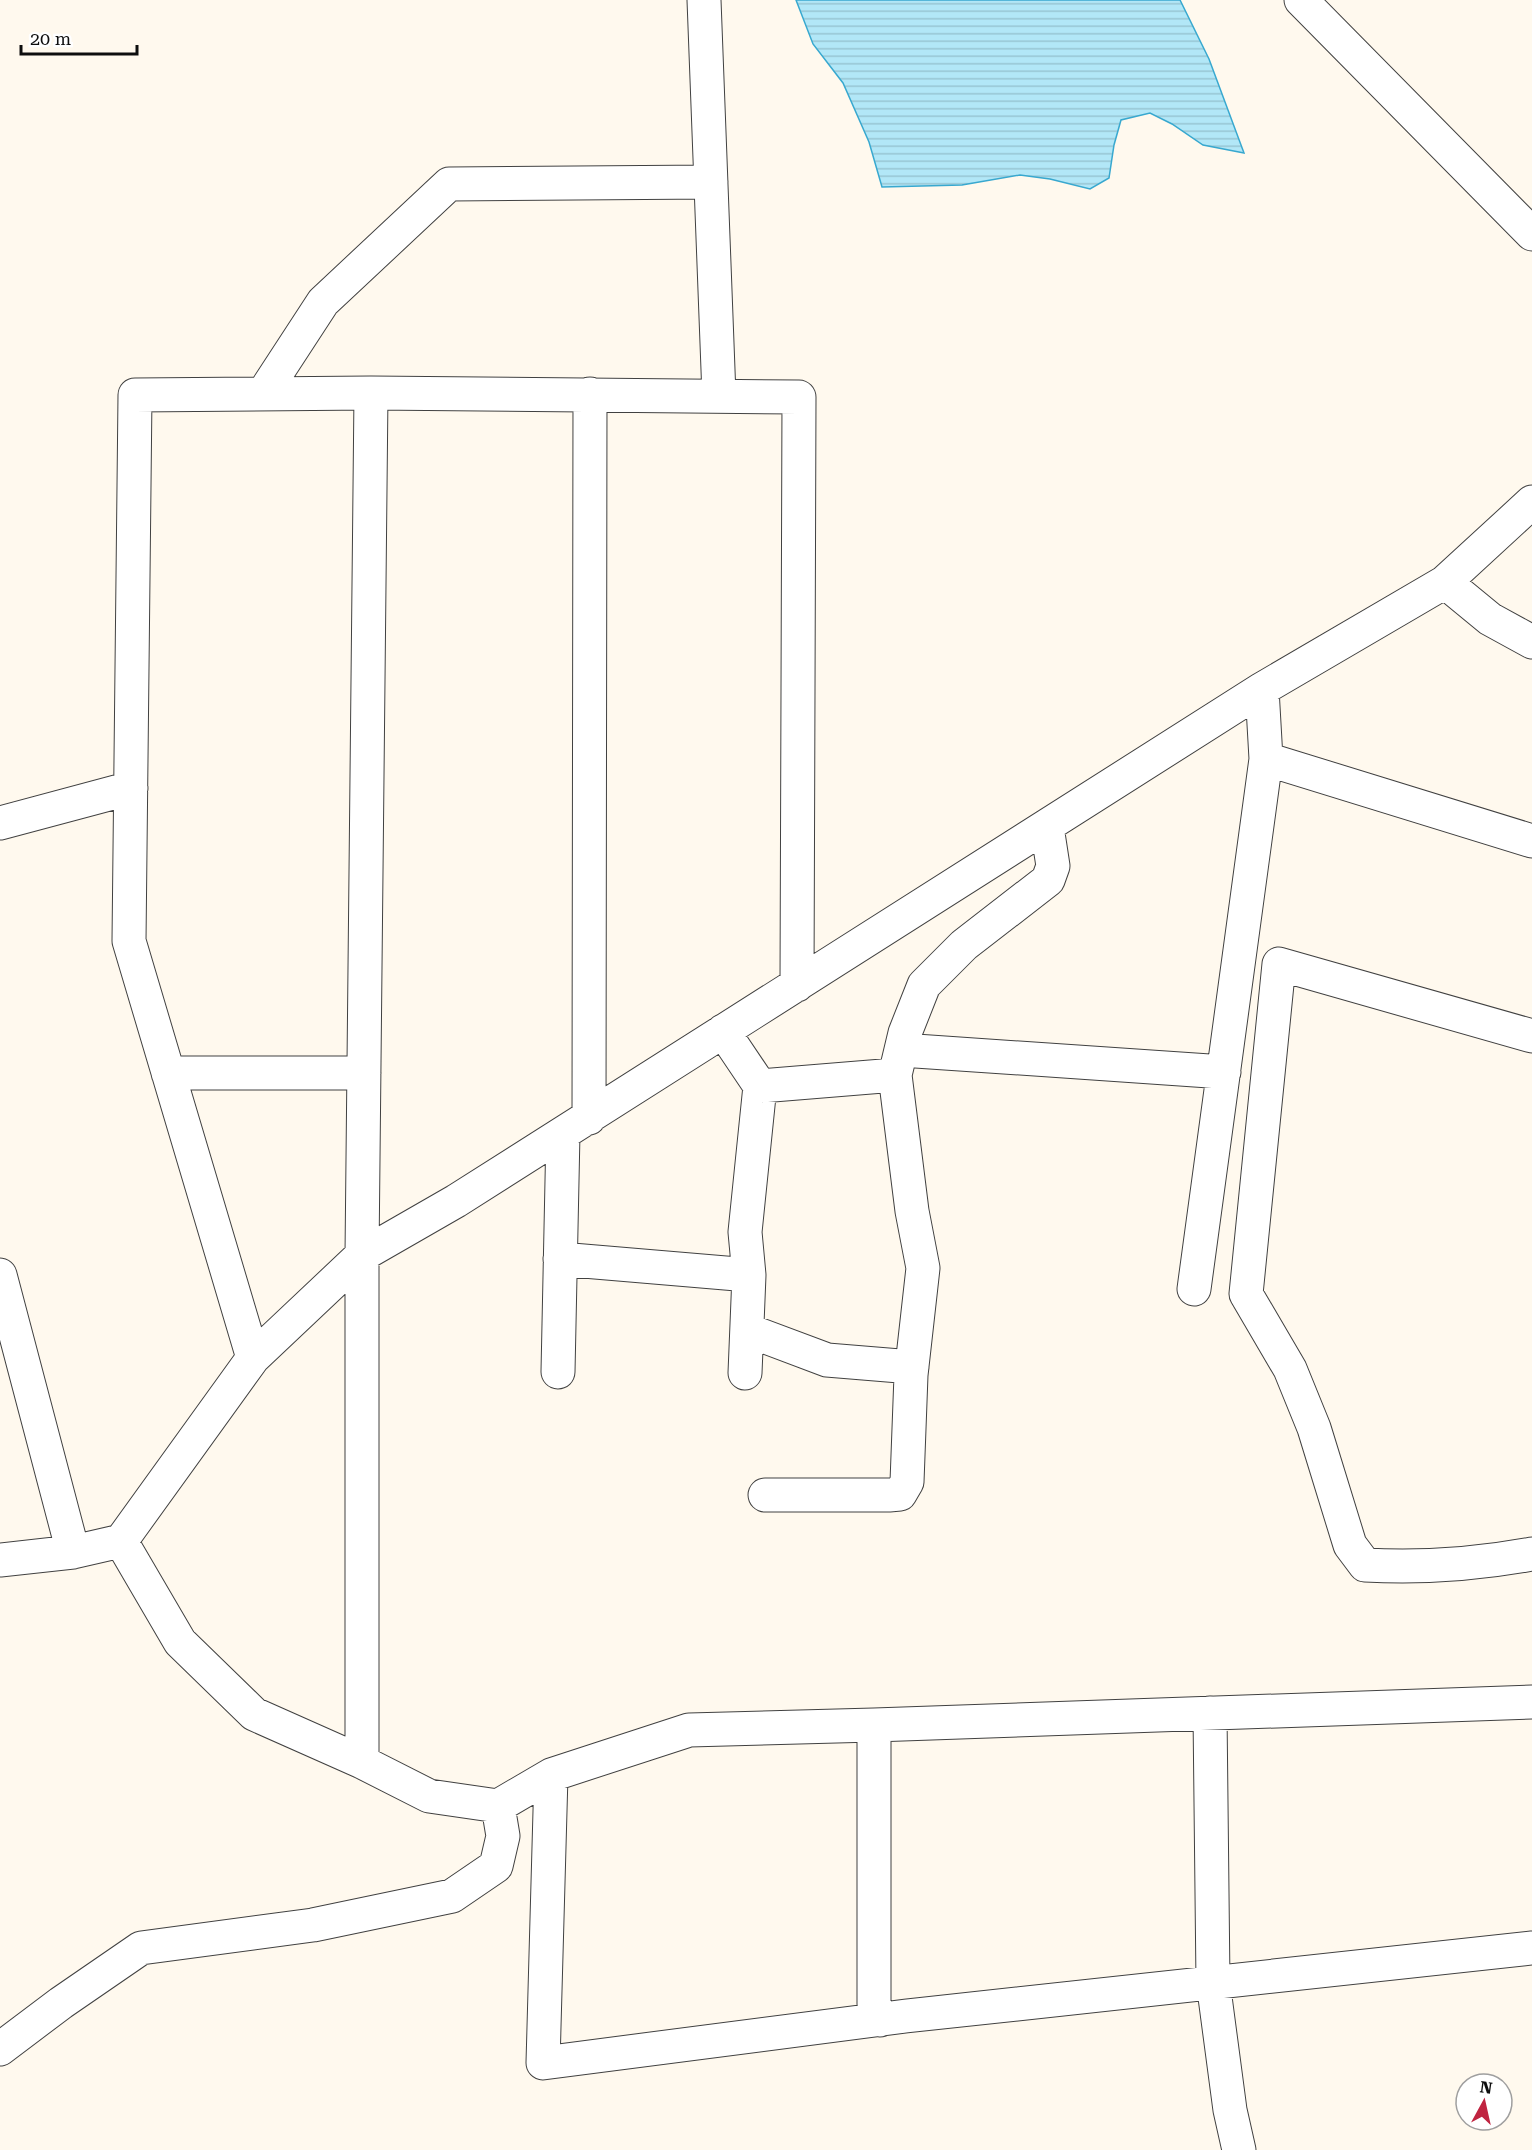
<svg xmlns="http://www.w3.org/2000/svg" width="1532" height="2150" viewBox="0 0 1532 2150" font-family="'Roboto Serif',serif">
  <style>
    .water { fill: url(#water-rules); stroke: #38a8cf; stroke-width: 1.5 }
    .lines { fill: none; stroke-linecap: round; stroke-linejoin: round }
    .minor-casing { stroke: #414141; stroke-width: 35 }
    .minor { stroke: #fff; stroke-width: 33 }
  </style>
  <defs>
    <pattern id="water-rules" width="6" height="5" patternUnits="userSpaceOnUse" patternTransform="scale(1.5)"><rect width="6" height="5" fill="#b2e7f7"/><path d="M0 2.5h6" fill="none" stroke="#98c5d3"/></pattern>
  </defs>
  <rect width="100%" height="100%" fill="#fff9ee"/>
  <path class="water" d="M 796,0 L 1180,0 L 1209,59 L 1244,153 L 1203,145 L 1172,124 L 1150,113 L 1121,120 L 1114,145 L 1109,178 L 1090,189 L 1050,179 L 1020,175 L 962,185 L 882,187 L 869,142 L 843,83 L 813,44 Z"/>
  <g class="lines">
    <g class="minor-casing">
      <path id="minor" d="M 704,0 L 719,396
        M 1301,0 L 1532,234
        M 263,394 L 323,302 L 449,184 L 711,182
        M 1445,582 L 1490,619 L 1532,642
        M 1262,689 L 1266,759 L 1532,841
        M 0,823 L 131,788
        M 723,1031 L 760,1086 L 745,1232 L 749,1275 L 745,1373
        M 1532,1036 L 1279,964 L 1246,1294 L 1290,1369 L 1314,1428 L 1350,1545 L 1365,1565 C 1420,1568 1478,1564 1532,1554
        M 901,1050 L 1224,1072
        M 168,1073 L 364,1073
        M 760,1086 L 895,1075
        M 589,1118 L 590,394
        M 560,1259 L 749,1275
        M 0,1275 L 73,1552
        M 1194,1289 L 1266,759
        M 747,1330 L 827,1360 L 912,1367
        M 253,1358 L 129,941 L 135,395 L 371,393
        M 558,1372 L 563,1133
        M 765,1495 L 889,1495 L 900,1494 L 907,1482 L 911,1375 L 923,1268 L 912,1211 L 895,1075 L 905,1033 L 924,985 L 964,945 L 1048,880 L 1053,866 L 1047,827
        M 121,1541 L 180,1642 L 254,1714 L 362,1762 L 429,1796 L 498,1806 L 551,1775 L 689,1730 L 874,1725 L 1532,1702
        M 0,1560 L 73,1552 L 121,1541 L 253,1358 L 362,1255 L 456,1201 L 1262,689 L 1445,582 L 1532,502
        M 1210,1713 L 1213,1982 L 1230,2110 L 1239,2150
        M 874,1725 L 874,2004 L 880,2020
        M 362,1762 L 362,1255 L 371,393 L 799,397 L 797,985
        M 551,1775 L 543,2063 L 906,2016 L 1532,1948
        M 0,2049 L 61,2003 L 141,1948 L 313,1925 L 452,1896 L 496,1866 L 503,1836 L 498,1806"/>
    </g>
    <use href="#minor" class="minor"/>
  </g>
  <g transform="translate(1484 2102) rotate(8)"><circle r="28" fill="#ffffff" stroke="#9f9f9f" stroke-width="1.5"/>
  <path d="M0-4.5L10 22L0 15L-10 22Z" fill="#c02440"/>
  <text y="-9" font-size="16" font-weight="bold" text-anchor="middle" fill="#0e0e0e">N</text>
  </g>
  <path d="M21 45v9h116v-9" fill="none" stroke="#0e0e0e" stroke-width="3"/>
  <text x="30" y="45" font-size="18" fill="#0e0e0e" stroke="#ffffff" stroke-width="4.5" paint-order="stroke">20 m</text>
</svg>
